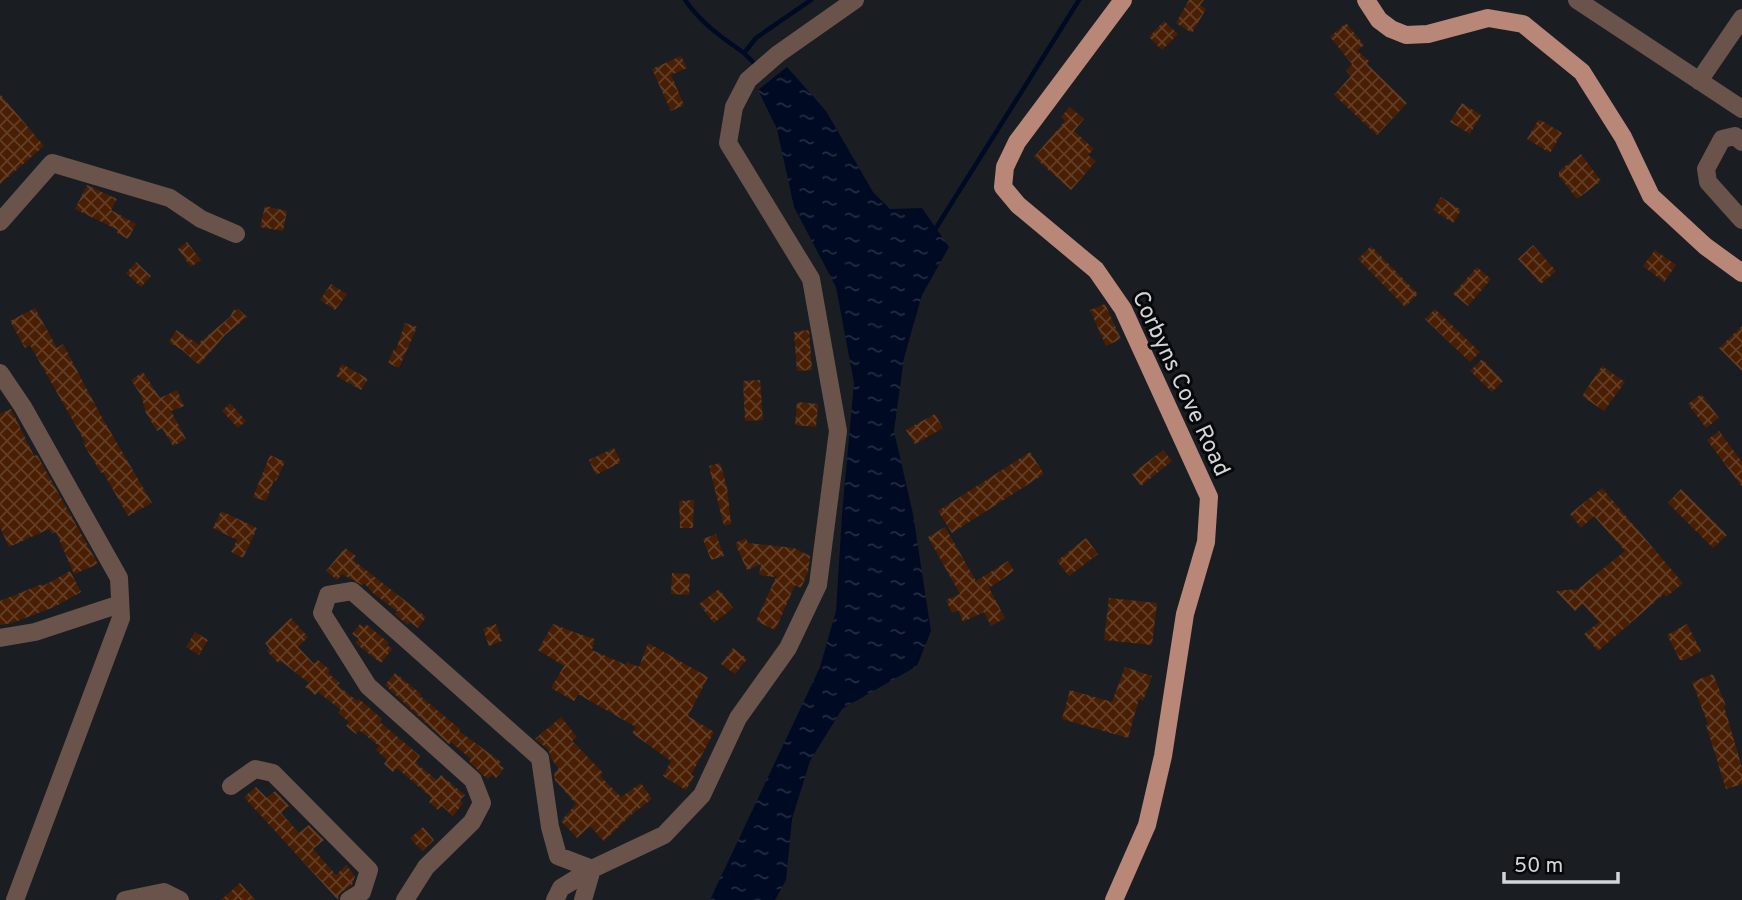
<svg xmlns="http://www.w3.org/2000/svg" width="1742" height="900" viewBox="0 0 1742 900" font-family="Overpass,sans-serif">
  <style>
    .water { fill: url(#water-ripples) }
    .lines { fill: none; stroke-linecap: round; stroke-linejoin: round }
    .stream { stroke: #000a23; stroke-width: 4.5 }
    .building { fill: url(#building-cross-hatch) }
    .minor { stroke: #6a534b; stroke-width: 18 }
    .major { stroke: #b88778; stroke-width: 18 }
    .labels { text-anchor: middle; stroke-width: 6; stroke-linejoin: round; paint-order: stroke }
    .street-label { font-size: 23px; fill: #d3d6d8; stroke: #07080a }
  </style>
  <defs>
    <pattern id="water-ripples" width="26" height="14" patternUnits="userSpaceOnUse" patternTransform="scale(1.75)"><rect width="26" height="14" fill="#000a23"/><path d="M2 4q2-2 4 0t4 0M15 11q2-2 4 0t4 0" fill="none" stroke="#242d42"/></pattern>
    <pattern id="building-cross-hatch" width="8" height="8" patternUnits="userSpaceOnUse" patternTransform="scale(1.75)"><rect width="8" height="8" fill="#491e02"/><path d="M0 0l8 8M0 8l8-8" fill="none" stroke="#623e26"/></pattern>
  </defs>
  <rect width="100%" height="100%" fill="#1a1e22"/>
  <path class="water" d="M 787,67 L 826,111 L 873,192 L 890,209 L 922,208 L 949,247 L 922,295 L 904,358 L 894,431 L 913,514 L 931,631 L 917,666 L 842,709 L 810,761 L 792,819 L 786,880 L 775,900 L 710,900 L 820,667 L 836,611 L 842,514 L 854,383 L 836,287 L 794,207 L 777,129 L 758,90 Z"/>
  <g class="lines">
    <path class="stream" d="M 685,0 C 701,23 721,37 744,53
      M 756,65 L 744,53 L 756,38 L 811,0
      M 936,228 L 1079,0"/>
  </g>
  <path class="building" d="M 1189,0 L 1204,0 L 1200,5 L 1206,9 L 1192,33 L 1176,23 Z
    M 1164,21 L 1178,34 L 1162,50 L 1149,37 Z
    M 1346,23 L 1364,45 L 1357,51 L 1369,61 L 1367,64 L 1407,103 L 1377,135 L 1334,95 L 1351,76 L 1346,71 L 1352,64 L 1330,37 Z
    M 681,56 L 687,68 L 671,75 L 684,105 L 671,111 L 652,69 Z
    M 0,94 L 44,146 L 0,184 Z
    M 1462,103 L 1481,115 L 1470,134 L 1450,122 Z
    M 1070,107 L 1084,119 L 1074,131 L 1094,149 L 1088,155 L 1096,161 L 1071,190 L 1034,157 L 1065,121 L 1061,117 Z
    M 1539,119 L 1562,133 L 1550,153 L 1527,139 Z
    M 1581,154 L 1601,181 L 1577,199 L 1559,176 L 1559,171 Z
    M 87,185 L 117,199 L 111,210 L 136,224 L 128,239 L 117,233 L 118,230 L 75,209 Z
    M 1441,197 L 1461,210 L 1453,223 L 1433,210 Z
    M 265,206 L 287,211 L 283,231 L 260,227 Z
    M 187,242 L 201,260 L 191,267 L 178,249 Z
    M 1533,245 L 1556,271 L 1541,284 L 1518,259 Z
    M 1371,246 L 1418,294 L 1405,307 L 1358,259 Z
    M 1655,250 L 1676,265 L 1664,282 L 1643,266 Z
    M 136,262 L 151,276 L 141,287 L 126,273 Z
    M 1477,267 L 1491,279 L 1468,306 L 1453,294 Z
    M 331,284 L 347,294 L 335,310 L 320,300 Z
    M 1105,304 L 1121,339 L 1106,346 L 1090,310 Z
    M 35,308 L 57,348 L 63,344 L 100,414 L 152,503 L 128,516 L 103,472 L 101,473 L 83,443 L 85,442 L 30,345 L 25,348 L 10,321 Z
    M 234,309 L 237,311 L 238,309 L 247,317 L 225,335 L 199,365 L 182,350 L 169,342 L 176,330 L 200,345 L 200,342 L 230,317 Z
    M 1435,309 L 1480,352 L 1470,362 L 1425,319 Z
    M 405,323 L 417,327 L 399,368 L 388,363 L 394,349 L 396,350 Z
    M 1742,326 L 1742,371 L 1719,348 Z
    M 809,330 L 812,370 L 797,371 L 794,332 Z
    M 1482,359 L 1503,381 L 1492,392 L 1470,371 Z
    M 342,364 L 368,379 L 361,390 L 336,376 Z
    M 1602,366 L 1625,382 L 1604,411 L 1582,396 Z
    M 143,372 L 160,398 L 177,390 L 184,406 L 171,411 L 186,439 L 173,446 L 162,428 L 157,431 L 146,413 L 141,395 L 131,380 Z
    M 760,380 L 763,420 L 745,421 L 743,381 Z
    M 1701,394 L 1719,418 L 1706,428 L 1688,404 Z
    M 797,402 L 818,404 L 816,427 L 795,425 Z
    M 230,403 L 246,421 L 238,428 L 222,411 Z
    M 11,409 L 34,456 L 37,455 L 98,564 L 74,574 L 56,532 L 52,534 L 49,529 L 9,547 L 0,527 L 0,414 Z
    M 935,414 L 943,428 L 915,444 L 906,430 Z
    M 1719,431 L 1742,462 L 1742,487 L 1707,440 Z
    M 614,448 L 621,462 L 596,475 L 589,460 Z
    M 1163,450 L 1172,461 L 1141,486 L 1132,474 Z
    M 1030,452 L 1044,474 L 952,533 L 938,511 Z
    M 270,455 L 285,462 L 276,481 L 274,480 L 266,501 L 253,497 Z
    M 720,463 L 727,487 L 731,524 L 724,526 L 709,466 Z
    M 1602,488 L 1683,583 L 1666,597 L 1664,594 L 1598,651 L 1584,634 L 1599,622 L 1583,604 L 1575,611 L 1556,591 L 1578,589 L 1625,551 L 1594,516 L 1581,528 L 1570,514 Z
    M 1681,489 L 1727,535 L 1713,548 L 1668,503 Z
    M 694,500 L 693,528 L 680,528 L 679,501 Z
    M 221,511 L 257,528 L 243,558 L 231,552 L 237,540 L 213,528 Z
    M 945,527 L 976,581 L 1008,561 L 1014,571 L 989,588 L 1005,618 L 991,626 L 984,612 L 963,622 L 958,610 L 952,613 L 946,600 L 960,594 L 928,537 Z
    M 716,534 L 724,556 L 711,560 L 703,539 Z
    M 746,538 L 748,543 L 794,548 L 810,556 L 808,572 L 801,588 L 795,585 L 775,630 L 756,621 L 777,575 L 774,577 L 759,575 L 761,564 L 747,570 L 735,543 Z
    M 1086,538 L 1098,554 L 1069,576 L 1057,561 Z
    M 345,548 L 356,556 L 353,560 L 426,617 L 418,628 L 410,622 L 408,625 L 402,620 L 395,614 L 398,612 L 373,593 L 364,583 L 362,585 L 342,574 L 337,580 L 326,571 Z
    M 70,571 L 81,592 L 54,607 L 12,623 L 0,625 L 0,601 L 42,584 L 43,586 Z
    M 672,573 L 690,574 L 689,595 L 671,594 Z
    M 719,589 L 733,608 L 714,623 L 699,604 Z
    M 1109,598 L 1157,603 L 1152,645 L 1104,640 Z
    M 291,618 L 308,637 L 298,647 L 314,664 L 318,660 L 330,670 L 328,673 L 340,683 L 337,685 L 357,701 L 359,699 L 382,719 L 380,722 L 420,756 L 416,761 L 418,765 L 437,780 L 441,775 L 465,795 L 460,800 L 463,803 L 453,816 L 442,806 L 438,810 L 429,802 L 432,798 L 397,768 L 393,772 L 384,764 L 387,760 L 376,750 L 379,746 L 359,730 L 356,734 L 346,726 L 349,722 L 338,713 L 341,710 L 318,692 L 315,695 L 305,687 L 309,683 L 281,661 L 278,663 L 267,651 L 269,648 L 265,643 Z
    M 360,624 L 364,627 L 366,624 L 389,643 L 387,645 L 392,649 L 381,663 L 355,643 L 359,639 L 352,634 Z
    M 496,624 L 502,641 L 489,646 L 483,629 Z
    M 553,624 L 579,634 L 595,639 L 592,650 L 626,665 L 627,662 L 639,667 L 648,643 L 708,677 L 688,716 L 714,732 L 691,775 L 694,776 L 686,790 L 663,776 L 671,761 L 632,733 L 636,727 L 578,694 L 574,701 L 551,688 L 564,666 L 538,650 Z
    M 1687,624 L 1701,651 L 1685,660 L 1680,660 L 1667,635 Z
    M 195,632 L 208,640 L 199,655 L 186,647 Z
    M 733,648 L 747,659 L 735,674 L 721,664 Z
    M 1125,667 L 1152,676 L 1143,701 L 1139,699 L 1128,738 L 1062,719 L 1070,690 L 1112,702 Z
    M 395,673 L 421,694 L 420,696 L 460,729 L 459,731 L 501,762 L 499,765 L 504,768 L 496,778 L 492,775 L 488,779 L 483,775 L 469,761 L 471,759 L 451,742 L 449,744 L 385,685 Z
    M 1713,674 L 1726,706 L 1724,706 L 1742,768 L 1742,784 L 1726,789 L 1706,725 L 1708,724 L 1692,682 Z
    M 561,717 L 577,737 L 572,741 L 603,773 L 600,776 L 621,797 L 641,783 L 652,799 L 632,814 L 604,841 L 590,826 L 577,838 L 561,821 L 576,804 L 555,780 L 554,773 L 559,768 L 552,760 L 548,749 L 535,739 Z
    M 256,787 L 267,798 L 275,791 L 289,806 L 281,813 L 299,833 L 309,825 L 324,840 L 313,849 L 336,875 L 346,865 L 355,876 L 352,885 L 343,891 L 339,895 L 338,900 L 244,797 Z
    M 423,827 L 434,840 L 422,851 L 410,838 Z
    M 240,883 L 255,900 L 221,900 Z"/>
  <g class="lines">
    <path class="minor" d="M 1577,0 L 1742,109
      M 1699,81 L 1742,18
      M 1742,142 L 1735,136 L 1722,139 L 1706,169 L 1708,182 L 1742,220
      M 0,222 L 52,163 L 170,198 L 201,219 L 236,234
      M 0,373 L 23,407 L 119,578 L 121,618 L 15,900
      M 0,638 L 35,632 L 120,604
      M 231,786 L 255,769 L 273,773 L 369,870 L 362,892 L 349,900
      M 125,900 L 164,892 L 180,900
      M 405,900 L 426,867 L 472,822 L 482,803 L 473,780 L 368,686 L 322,613 L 328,595 L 352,591 L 540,758 L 550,827 L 558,856 L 592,869 L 561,888 L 555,900
      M 583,900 L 592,869 L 664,835 L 702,795 L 738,718 L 788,648 L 818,585 L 838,431 L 811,279 L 728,143 L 734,107 L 748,80 L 778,54 L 855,0"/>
    <path class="major" d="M 1366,0 L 1379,20 L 1391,29 L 1406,35 L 1428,34 L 1488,18 L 1523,24 L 1582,72 L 1623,137 L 1651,196 L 1705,246 L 1742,273
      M 1114,900 L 1147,825 L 1163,756 L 1185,614 L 1206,542 L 1209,497 L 1123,309 L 1096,270 L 1018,205 L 1003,187 L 1005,167 L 1017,142 L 1123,0"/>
  </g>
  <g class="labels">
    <g class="street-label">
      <text transform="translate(1182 383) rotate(65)" y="8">Corbyns Cove Road</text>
    </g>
  </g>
  <path d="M1504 872v10h114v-10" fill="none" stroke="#d3d6d8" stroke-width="3.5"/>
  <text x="1514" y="872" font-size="21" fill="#d3d6d8" stroke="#07080a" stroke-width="5" paint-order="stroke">50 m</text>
</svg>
